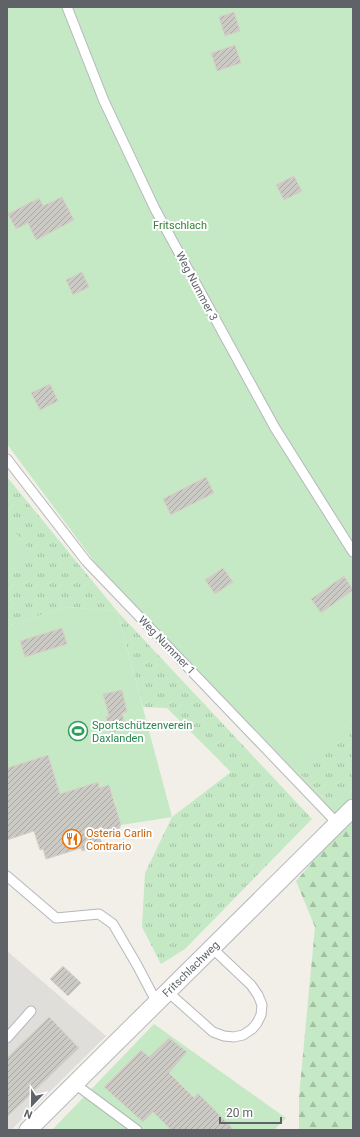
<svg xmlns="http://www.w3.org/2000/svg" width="360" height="1137" viewBox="0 0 360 1137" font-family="Roboto,sans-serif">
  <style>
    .industrial { fill: #e0deda }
    .grass { fill: url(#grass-tufts) }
    .forest { fill: url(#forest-firs) }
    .garden { fill: #c5e8c5 }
    .building { fill: url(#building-hatch); stroke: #d6d1c6 }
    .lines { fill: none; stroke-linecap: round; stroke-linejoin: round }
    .lane-casing { stroke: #b5b8bc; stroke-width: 11 }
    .street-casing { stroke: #b5b8bc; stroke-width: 19 }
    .lane { stroke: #fff; stroke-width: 9 }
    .street { stroke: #fff; stroke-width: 17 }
    .labels { text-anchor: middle; stroke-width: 4; stroke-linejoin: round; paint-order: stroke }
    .park-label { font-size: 11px; fill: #348238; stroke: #fff }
    .street-label { font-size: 11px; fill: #5f6368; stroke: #fff }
    .leisure-label { font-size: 11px; fill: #27864d; stroke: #fff; text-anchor: start }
    .food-label { font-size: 11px; fill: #c56008; stroke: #fff; text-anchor: start }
  </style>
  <defs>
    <pattern id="grass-tufts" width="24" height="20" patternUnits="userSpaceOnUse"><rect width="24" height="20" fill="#c5e8c5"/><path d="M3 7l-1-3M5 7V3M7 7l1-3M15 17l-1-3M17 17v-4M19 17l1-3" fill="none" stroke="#a3c0a4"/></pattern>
    <pattern id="forest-firs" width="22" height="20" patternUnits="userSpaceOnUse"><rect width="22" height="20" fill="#c5e8c5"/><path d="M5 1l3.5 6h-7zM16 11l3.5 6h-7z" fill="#a3c0a4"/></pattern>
    <pattern id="building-hatch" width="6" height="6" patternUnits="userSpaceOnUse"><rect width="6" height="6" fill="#cccac5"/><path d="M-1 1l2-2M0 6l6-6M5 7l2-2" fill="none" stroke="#a9a8a4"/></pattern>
  </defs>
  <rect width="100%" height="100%" fill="#f1efe8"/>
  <path class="industrial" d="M 7,951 L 106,1036 L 11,1130 L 7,1130 Z"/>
  <path class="grass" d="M 7,477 L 117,611 L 312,819 L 185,949 L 161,964 L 142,927 L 145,873 L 172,817 L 231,772 L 167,708 L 143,707 L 117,611 L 66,607 L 7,626 L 7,572 L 31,551 L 7,523 Z
    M 353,719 L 353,788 L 344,797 L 328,802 L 296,770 Z"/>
  <path class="forest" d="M 347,822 L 353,826 L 353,1130 L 299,1130 L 299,1097 L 315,927 L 296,881 Z"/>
  <path class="garden" d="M 7,7 L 353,7 L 353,719 L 296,770 L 328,802 L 343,797 L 353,788 L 353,826 L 340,819 L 96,564 L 7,444 Z
    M 7,523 L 31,551 L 7,572 Z
    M 66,607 L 117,611 L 172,817 L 121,825 L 119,818 L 111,820 L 107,808 L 116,805 L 109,785 L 99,788 L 97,782 L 60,794 L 47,755 L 7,768 L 7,626 Z
    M 154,1024 L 286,1118 L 274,1130 L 52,1130 Z"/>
  <path class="building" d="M 234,12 L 240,31 L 225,36 L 219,17 Z
    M 235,45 L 241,63 L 217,71 L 211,53 Z
    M 294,176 L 302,191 L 284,200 L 276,185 Z
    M 62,197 L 74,220 L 36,240 L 28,223 L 16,229 L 8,214 L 39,198 L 43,206 Z
    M 82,272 L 89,287 L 73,295 L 66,280 Z
    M 50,384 L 58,401 L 40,410 L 31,393 Z
    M 206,477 L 214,493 L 171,515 L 163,499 Z
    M 223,568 L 233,582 L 215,594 L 205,580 Z
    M 344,576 L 353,590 L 321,613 L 311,599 Z
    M 62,628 L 67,644 L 25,657 L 20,641 Z
    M 122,690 L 127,712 L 122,713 L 126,729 L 110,733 L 106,717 L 109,716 L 103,694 Z
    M 48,755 L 60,794 L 98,782 L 99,788 L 109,785 L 121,825 L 120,826 L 120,828 L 99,835 L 102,844 L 82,851 L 81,848 L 46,859 L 43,849 L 40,850 L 34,831 L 7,840 L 7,768 Z
    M 63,966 L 81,983 L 68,996 L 50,979 Z
    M 49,1017 L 79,1048 L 7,1117 L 7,1058 Z
    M 169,1038 L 187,1052 L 169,1073 L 194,1098 L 198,1093 L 234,1130 L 171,1130 L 153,1112 L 143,1122 L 104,1087 L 141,1050 L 149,1057 Z"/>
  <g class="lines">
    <g class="lane-casing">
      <path id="lane" d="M 67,7 L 104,101 L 155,209 L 275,428 L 353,552
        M 7,459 L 86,561 L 337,823
        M 7,876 L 56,918 L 99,914 L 113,924 L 137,965 L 157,1003
        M 168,992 L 213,1032 L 224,1036 L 234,1037 L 243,1035 L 252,1029 L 257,1023 L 261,1015 L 262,1005 L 258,995 L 251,985 L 212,948
        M 7,1038 L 31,1011
        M 75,1084 L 137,1130"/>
    </g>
    <g class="street-casing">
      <g id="street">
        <path id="s1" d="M 28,1130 L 353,808"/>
      </g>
    </g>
    <use href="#lane" class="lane"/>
    <use href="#street" class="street"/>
  </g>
  <defs>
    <g id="stadium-ring" transform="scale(1)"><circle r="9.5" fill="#fff" stroke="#2e9e5b" stroke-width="1.5"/><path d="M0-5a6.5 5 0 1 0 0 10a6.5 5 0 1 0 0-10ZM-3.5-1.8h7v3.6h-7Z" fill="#2e9e5b"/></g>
    <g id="restaurant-ring" transform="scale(1)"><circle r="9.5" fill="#fff" stroke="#e8710a" stroke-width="1.5"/><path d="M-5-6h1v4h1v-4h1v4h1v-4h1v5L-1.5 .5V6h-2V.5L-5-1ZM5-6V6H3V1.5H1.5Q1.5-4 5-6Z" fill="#e8710a"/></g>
  </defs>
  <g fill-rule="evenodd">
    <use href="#stadium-ring" x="78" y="731"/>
    <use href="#restaurant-ring" x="72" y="839"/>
  </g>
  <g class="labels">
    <g class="park-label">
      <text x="180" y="229">Fritschlach</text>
    </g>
    <g class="street-label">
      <text transform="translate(197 286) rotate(62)" y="4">Weg Nummer 3</text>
      <text transform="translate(167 645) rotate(46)" y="4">Weg Nummer 1</text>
      <text dy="4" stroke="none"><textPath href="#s1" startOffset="229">Fritschlachweg</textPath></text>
    </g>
    <g class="leisure-label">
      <text x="92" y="729">Sportschützenverein<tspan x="92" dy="13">Daxlanden</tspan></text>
    </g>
    <g class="food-label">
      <text x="86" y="837">Osteria Carlin<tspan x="86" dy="13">Contrario</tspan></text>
    </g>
  </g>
  <rect width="360" height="1137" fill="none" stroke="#5f6368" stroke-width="16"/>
  <g transform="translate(32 1105) rotate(202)" stroke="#ffffff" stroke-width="3" paint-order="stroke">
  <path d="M0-3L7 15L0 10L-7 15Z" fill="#5f6368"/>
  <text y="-6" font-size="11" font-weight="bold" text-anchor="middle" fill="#5f6368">N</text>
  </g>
  <path d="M220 1117v6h61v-6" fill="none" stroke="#5f6368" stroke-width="2"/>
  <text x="226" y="1117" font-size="12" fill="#5f6368" stroke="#ffffff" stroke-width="3" paint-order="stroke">20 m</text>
</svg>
